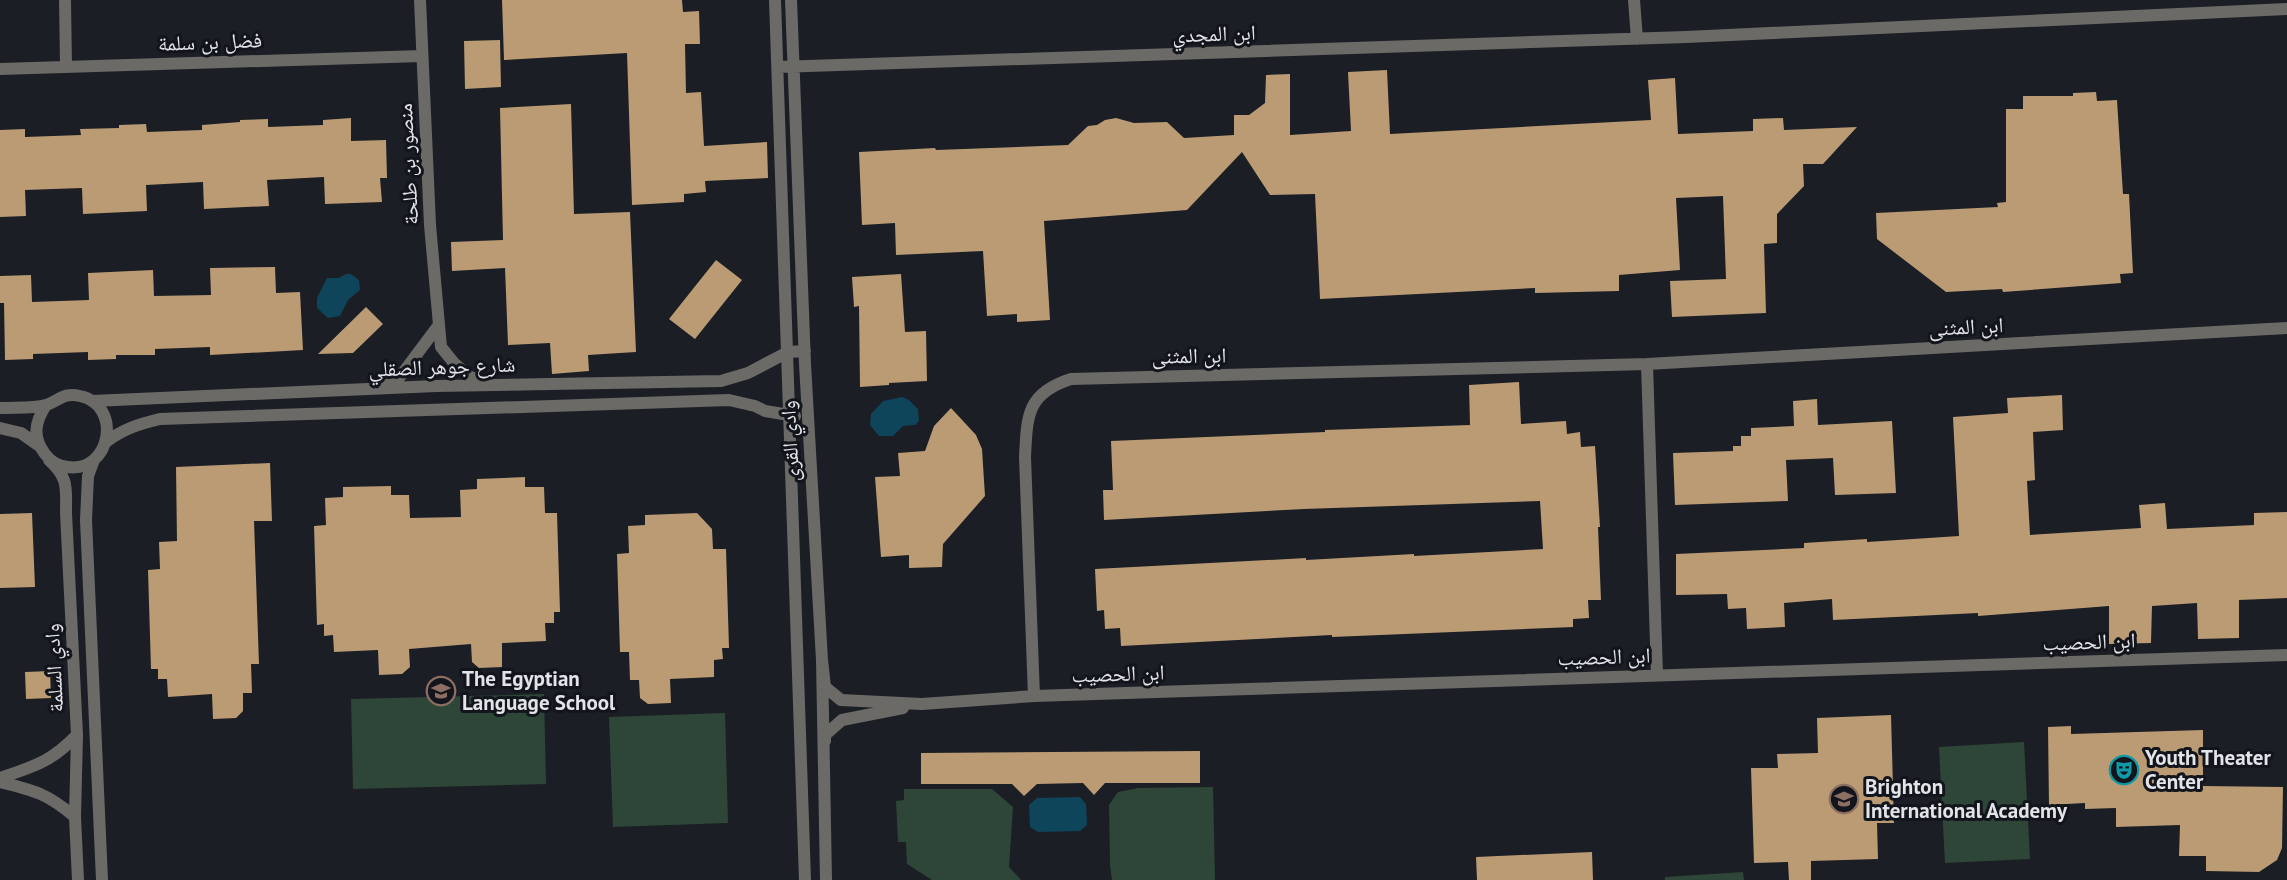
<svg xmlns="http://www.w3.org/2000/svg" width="2287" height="880" viewBox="0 0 2287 880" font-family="'PT Sans','Noto Naskh Arabic',sans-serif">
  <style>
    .green { fill: #2e4637 }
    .water { fill: #0f455a }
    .building { fill: #ba9b74 }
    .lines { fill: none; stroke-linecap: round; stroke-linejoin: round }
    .street { stroke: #6b6a67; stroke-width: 12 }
    .labels { text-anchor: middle; stroke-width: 6; stroke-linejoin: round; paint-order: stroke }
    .street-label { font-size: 21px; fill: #e2e4e8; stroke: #12151b }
    .poi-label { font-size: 21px; font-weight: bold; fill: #e2e4e8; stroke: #12151b; text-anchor: start }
  </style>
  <rect width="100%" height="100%" fill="#1b1e24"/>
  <path class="green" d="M 544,694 L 546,784 L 353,789 L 351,699 Z
    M 725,713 L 728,823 L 613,827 L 609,717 Z
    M 2024,742 L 2030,859 L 1945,863 L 1939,747 Z
    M 1213,787 L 1215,880 L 1112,880 L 1110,865 L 1109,805 L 1118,792 L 1138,788 Z
    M 904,789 L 992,789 L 1013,807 L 1009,867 L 1021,880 L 932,880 L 907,864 L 906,842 L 898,842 L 896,801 L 904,800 Z
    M 1743,872 L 1744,880 L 1665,880 L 1665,877 Z"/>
  <path class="water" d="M 346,274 L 351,274 L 359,280 L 360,290 L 348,300 L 340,316 L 328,318 L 317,308 L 317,298 L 327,278 L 339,278 Z
    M 902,397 L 909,400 L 918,409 L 919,421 L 915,425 L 903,426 L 893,436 L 879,436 L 870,425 L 871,414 L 883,401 Z
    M 1080,797 L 1086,804 L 1087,825 L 1080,831 L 1038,832 L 1030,827 L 1029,805 L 1037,798 Z"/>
  <path class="building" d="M 502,0 L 682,0 L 683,12 L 699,11 L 700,44 L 685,44 L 686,93 L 701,92 L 704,146 L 767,142 L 768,178 L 705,181 L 706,192 L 684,194 L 684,202 L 632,205 L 627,53 L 504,60 Z
    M 500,40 L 501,87 L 465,89 L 464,41 Z
    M 1387,70 L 1390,134 L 1651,120 L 1648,80 L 1675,78 L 1678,134 L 1753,131 L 1753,119 L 1783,118 L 1784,130 L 1857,127 L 1823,164 L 1803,164 L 1804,186 L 1777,214 L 1777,243 L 1764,244 L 1766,313 L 1672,317 L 1670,281 L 1726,279 L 1723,196 L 1676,198 L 1680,270 L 1619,275 L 1619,291 L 1535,293 L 1535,288 L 1320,299 L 1315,194 L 1270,195 L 1242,152 L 1187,210 L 1044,221 L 1050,320 L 1017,322 L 1017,314 L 987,316 L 983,251 L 896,255 L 895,223 L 862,225 L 859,152 L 935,148 L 936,150 L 1068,145 L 1088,126 L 1097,125 L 1105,120 L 1116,118 L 1134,123 L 1167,122 L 1184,138 L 1234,135 L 1234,115 L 1249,115 L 1265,103 L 1266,75 L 1290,74 L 1290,135 L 1351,131 L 1348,72 Z
    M 2096,92 L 2097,101 L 2117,100 L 2123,194 L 2129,194 L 2133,273 L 2120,274 L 2121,283 L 2003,292 L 2002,289 L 1946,292 L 1877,239 L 1876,213 L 1998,207 L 1997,203 L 2006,202 L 2006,109 L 2023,109 L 2023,96 L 2073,96 L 2073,93 Z
    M 571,104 L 574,214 L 630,212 L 636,352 L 588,355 L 589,371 L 552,374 L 550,343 L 508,345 L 505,268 L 452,271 L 451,242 L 503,240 L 500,108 Z
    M 351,118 L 351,141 L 386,140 L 387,178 L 380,178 L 382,202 L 325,204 L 324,177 L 267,180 L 269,206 L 204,209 L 203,182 L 146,185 L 147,211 L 83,214 L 82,188 L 25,190 L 26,216 L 0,217 L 0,130 L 25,129 L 25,137 L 81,135 L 80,129 L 119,128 L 119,125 L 146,124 L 147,132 L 202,130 L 202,125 L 240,122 L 240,120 L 268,119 L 268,127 L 323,125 L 323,120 Z
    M 716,260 L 742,280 L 695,339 L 669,319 Z
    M 275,267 L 276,293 L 300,292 L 303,350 L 210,355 L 210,347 L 155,349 L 155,355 L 116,355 L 116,359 L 88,360 L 88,352 L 33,354 L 33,359 L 5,360 L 4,303 L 0,303 L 0,276 L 31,275 L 32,302 L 89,300 L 88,273 L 153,270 L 154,296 L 211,295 L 210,268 Z
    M 901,274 L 905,332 L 926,331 L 927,381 L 889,383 L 889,385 L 860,387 L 859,306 L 854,307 L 852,277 Z
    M 366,307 L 383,324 L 353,353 L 318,354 Z
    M 1519,382 L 1521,424 L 1566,421 L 1567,434 L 1580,432 L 1581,447 L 1595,446 L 1600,527 L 1598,527 L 1601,600 L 1588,600 L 1589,618 L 1573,619 L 1573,627 L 1332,637 L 1332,635 L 1121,646 L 1120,628 L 1105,629 L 1104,610 L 1097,611 L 1095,569 L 1306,558 L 1306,560 L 1414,554 L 1414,556 L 1543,549 L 1540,501 L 1304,509 L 1104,520 L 1103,490 L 1113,490 L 1111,441 L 1325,432 L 1325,430 L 1470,425 L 1469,385 Z
    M 2062,395 L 2063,430 L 2033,432 L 2035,480 L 2027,481 L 2030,535 L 2141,528 L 2139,505 L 2165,503 L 2167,529 L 2254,525 L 2254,513 L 2287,512 L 2287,598 L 2239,600 L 2239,638 L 2198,639 L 2197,603 L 2152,606 L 2151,643 L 2109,644 L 2109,606 L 1978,616 L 1978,613 L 1833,620 L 1832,599 L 1784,603 L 1785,627 L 1747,629 L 1746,608 L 1728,609 L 1727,594 L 1676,595 L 1676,554 L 1804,548 L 1804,543 L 1867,539 L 1867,542 L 1959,536 L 1953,417 L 2008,413 L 2007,398 Z
    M 1817,399 L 1818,425 L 1892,421 L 1896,493 L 1835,495 L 1833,458 L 1786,460 L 1788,501 L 1675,505 L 1673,453 L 1733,451 L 1733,446 L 1741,446 L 1741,436 L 1751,436 L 1751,428 L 1794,426 L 1793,401 Z
    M 951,408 L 976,435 L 982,449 L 985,496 L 943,544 L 942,567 L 909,568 L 909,555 L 881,557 L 875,477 L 900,476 L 898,453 L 925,451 L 934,426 Z
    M 270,463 L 272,521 L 254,521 L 259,664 L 251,664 L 252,693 L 243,693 L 243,711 L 236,718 L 213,719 L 212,694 L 168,697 L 167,679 L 158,679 L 158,669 L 151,669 L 148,570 L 160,569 L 159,542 L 177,541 L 176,467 Z
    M 525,477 L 525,487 L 544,487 L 545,513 L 557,513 L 560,612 L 554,612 L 554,623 L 545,623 L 546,641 L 502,643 L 502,667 L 479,668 L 472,662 L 471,644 L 409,649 L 410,667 L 402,674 L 379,675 L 378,650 L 334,652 L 333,635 L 324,636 L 324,624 L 317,625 L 314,526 L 326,525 L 325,498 L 343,497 L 343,487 L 391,486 L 391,495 L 409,495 L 410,518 L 461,517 L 460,490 L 477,489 L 477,479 Z
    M 32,513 L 35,587 L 0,588 L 0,514 Z
    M 697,513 L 712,529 L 713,549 L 726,549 L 729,648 L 722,648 L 723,659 L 714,660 L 714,677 L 670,679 L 671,703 L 648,704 L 640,698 L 639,680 L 630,680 L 629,652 L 620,652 L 617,554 L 629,553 L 628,526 L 645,525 L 645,515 Z
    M 50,671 L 51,698 L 26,699 L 25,672 Z
    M 1891,715 L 1894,823 L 1877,823 L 1878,859 L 1811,861 L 1811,880 L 1789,880 L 1788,862 L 1754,863 L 1751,768 L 1778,768 L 1777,754 L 1818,753 L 1817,718 Z
    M 2071,726 L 2071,734 L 2203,730 L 2203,786 L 2283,787 L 2282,848 L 2277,860 L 2259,872 L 2206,871 L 2206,856 L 2179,856 L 2180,825 L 2116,827 L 2116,808 L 2085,809 L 2085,803 L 2049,805 L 2048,727 Z
    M 1200,751 L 1200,783 L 1105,783 L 1094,795 L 1083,783 L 1037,784 L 1024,796 L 1012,784 L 921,784 L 921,753 Z
    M 1592,852 L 1593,880 L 1477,880 L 1476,857 Z"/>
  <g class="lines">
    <path class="street" d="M 65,0 L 66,66
      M 420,0 L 430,225 L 441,347 L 454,363 L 470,377 L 487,382
      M 775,0 L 805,880
      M 791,0 L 805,364 L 822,660 L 826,880
      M 1634,0 L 1637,39
      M 778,67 L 1686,37 L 2287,9
      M 0,69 L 422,56
      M 1647,364 L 1657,675
      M 384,387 L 399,378 L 438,326
      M 92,401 L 436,386 L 721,381 L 748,373 L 788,352 L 805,351
      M 0,408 C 14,407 32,409 46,405 C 59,401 63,392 80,396 C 123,405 111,473 68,467 C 58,466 51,462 45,454 C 32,437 35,422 46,405
      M 0,428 L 21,433 L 38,445
      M 106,442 C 123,429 139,424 160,419 L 729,400 L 755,406 L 765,411 L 795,416
      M 49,460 C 69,478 66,488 66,513 L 77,735 L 75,817 L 78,880
      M 94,460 L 88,476 L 86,520 L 102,880
      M 822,660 L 825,687 L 841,700 L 922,704 L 1034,696 L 2287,655
      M 1034,696 L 1025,457 C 1027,415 1027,393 1071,379 L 1647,364 L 2287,328
      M 825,741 L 825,735 L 842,720 L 903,708
      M 0,778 C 35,766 51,762 77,735
      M 0,782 C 34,790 48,794 75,817"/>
  </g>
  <defs>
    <g id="school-ring" transform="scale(1.5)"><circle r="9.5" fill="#12151b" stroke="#8d6e63" stroke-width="1.5"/><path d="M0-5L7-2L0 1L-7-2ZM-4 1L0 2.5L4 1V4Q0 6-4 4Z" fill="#8d6e63"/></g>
    <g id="theatre-ring" transform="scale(1.5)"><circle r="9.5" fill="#12151b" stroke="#0f9aa8" stroke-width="1.5"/><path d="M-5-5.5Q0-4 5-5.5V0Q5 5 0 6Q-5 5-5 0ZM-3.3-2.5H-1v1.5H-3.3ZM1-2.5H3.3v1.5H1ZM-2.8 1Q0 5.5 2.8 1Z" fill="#0f9aa8"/></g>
  </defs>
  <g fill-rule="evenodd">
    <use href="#school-ring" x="441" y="691"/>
    <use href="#theatre-ring" x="2124" y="770"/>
    <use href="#school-ring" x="1844" y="799"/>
  </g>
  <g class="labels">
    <g class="street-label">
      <text transform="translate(1214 34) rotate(-2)" y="7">ابن المجدي</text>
      <text transform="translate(210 42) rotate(-2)" y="7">فضل بن سلمة</text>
      <text transform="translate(408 164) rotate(-93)" y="7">منصور بن طلحة</text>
      <text transform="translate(1966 327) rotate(-3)" y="7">ابن المثنى</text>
      <text transform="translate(1189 356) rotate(-1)" y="7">ابن المثنى</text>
      <text transform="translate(442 367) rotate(-2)" y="7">شارع جوهر الصقلي</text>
      <text transform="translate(790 441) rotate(-93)" y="7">وادي القرى</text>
      <text transform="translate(2089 642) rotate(-2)" y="7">ابن الحصيب</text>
      <text transform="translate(1604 657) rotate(-2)" y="7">ابن الحصيب</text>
      <text transform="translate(54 668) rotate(-93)" y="7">وادي السلمة</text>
      <text transform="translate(1118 674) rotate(-2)" y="7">ابن الحصيب</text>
    </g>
    <g class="poi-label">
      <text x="462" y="686">The Egyptian<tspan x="462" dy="24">Language School</tspan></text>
      <text x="2145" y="765">Youth Theater<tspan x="2145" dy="24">Center</tspan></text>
      <text x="1865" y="794">Brighton<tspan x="1865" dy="24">International Academy</tspan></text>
    </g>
  </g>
</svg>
